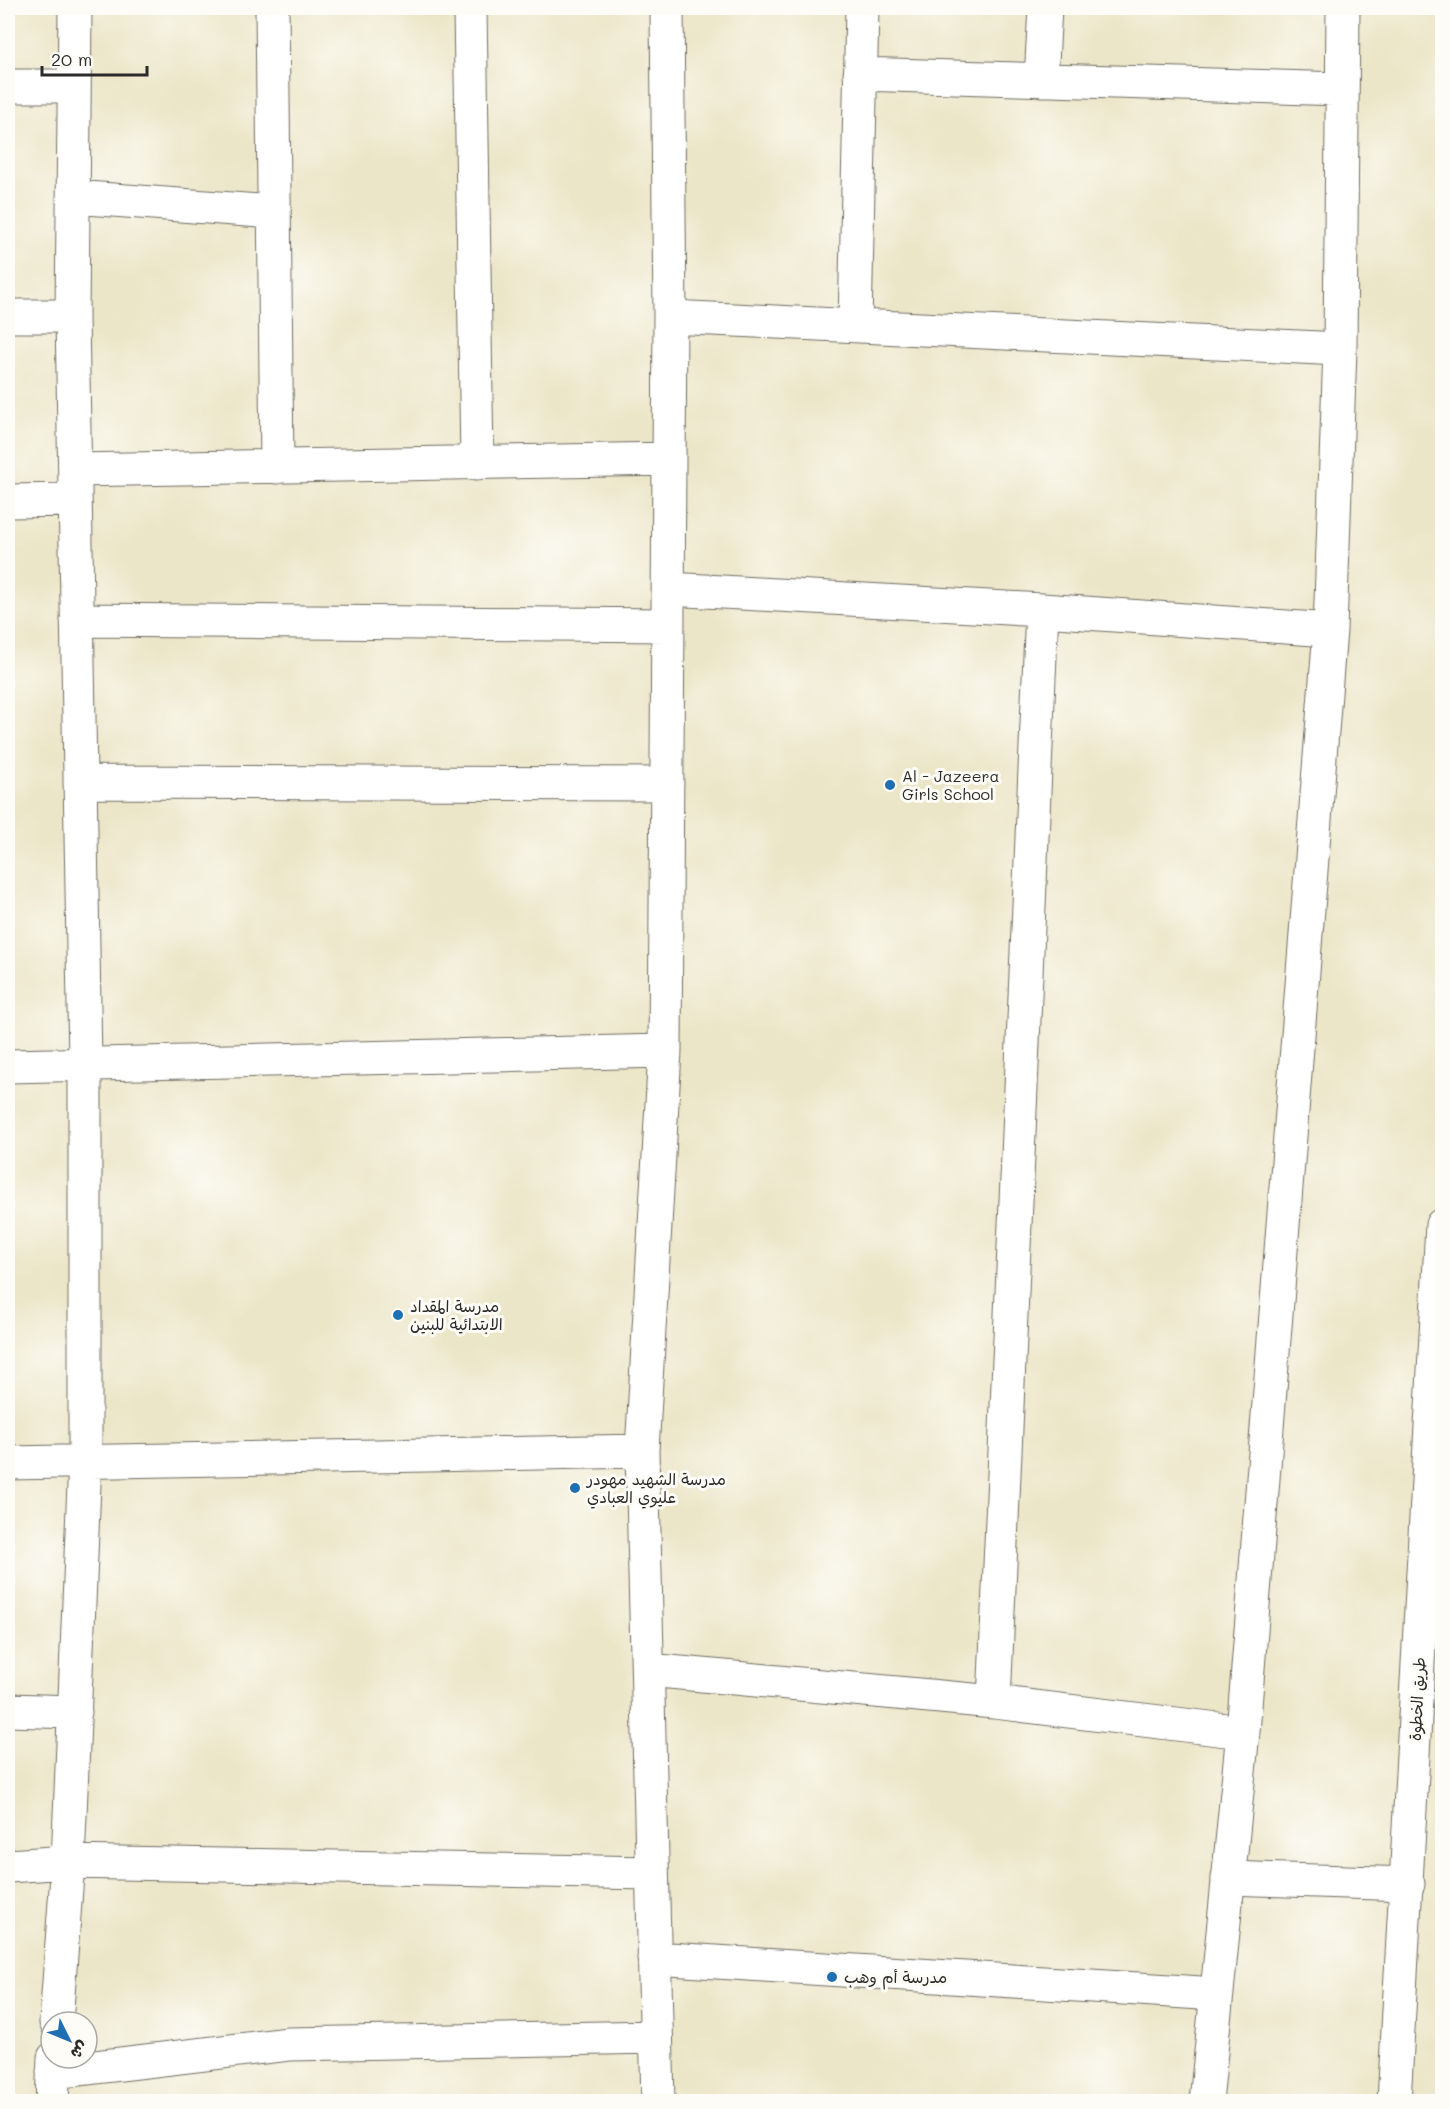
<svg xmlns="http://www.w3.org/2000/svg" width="1450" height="2109" viewBox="0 0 1450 2109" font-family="Mali,'Playpen Sans Arabic',sans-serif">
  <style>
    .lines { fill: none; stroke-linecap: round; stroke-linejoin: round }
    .street-casing { stroke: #6f6c62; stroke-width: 35 }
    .highway-casing { stroke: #6f6c62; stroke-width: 35 }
    .street { stroke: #fff; stroke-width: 33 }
    .highway { stroke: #fff; stroke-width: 33 }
    .poi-dot { fill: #1f6fb2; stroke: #fdfcf7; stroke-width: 2 }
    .labels { text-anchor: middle; stroke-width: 6; stroke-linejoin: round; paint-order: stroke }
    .poi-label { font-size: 16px; fill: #2b2b2b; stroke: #fdfcf7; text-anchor: start }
    .street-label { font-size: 16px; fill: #2b2b2b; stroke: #fdfcf7 }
  </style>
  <rect width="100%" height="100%" fill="#fdfcf7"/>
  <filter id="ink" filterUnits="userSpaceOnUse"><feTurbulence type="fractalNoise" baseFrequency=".0167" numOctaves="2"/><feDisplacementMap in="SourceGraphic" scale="12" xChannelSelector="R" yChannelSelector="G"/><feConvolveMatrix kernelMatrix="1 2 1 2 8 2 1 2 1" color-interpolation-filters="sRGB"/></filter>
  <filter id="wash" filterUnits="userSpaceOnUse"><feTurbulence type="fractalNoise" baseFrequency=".008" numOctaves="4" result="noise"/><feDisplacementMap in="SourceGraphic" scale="24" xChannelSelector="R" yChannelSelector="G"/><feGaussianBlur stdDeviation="1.35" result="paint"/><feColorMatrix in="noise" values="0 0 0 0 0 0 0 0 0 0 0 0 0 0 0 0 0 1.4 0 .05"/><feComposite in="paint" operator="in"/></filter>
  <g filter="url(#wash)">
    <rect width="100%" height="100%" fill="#ece6c9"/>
  </g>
  <g filter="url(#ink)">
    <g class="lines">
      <g class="street-casing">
        <path id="street" d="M 272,8 L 277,467
          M 470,8 L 477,463
          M 860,74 L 1341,89
          M 1041,80 L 1045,8
          M 8,86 L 74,86
          M 73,197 L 274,212
          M 8,316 L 72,316
          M 670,317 L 1340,349
          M 855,325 L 862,8
          M 75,470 L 669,459
          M 8,501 L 75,500
          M 669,589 L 1042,610 L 1330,630
          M 77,620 L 668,625
          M 80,782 L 667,784
          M 8,1066 L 665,1051
          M 8,1463 L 642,1451
          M 648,1670 L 994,1702 L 1243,1732
          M 994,1702 L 1042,610
          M 8,1710 L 75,1712
          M 8,1866 L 68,1862 L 652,1873
          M 654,1958 L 1217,1994
          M 56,2022 L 68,1862 L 85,1461 L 85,1063 L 72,316 L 75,8
          M 53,2072 L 289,2044 L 656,2037
          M 52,2102 L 54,2058
          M 658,2102 L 642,1451 L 665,1051 L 670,317 L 667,8
          M 1206,2102 L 1243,1732 L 1330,630 L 1340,349 L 1343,8"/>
      </g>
      <g class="highway-casing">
        <path id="highway" d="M 1228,1878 L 1408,1884
          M 1394,2102 L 1442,1225"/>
      </g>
      <use href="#street" class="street"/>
      <use href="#highway" class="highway"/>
    </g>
  </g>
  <g class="poi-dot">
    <circle cx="890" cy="785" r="6"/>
    <circle cx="398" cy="1315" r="6"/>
    <circle cx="575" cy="1488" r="6"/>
    <circle cx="832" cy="1977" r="6"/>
  </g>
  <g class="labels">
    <g class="poi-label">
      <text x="902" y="782">Al - Jazeera<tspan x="902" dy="18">Girls School</tspan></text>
      <text x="410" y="1312">مدرسة المقداد<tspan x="410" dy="18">الابتدائية للبنين</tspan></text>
      <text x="587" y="1485">مدرسة الشهيد مهودر<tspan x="587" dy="18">عليوي العبادي</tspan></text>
      <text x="844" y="1983">مدرسة أم وهب</text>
    </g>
    <g class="street-label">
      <text transform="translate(1417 1699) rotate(-87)" y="6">طريق الخطوة</text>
    </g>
  </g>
  <rect width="1450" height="2109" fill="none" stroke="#fdfcf7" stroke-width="30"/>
  <g transform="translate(69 2040) rotate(133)"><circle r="28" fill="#fdfcf7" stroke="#a9a8a5" stroke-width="1.5"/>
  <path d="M0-4.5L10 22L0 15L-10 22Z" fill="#1f6fb2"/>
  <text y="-9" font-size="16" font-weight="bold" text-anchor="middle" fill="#2b2b2b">ش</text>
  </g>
  <path d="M42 66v9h105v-9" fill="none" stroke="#2b2b2b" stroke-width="3"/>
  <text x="51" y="66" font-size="18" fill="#2b2b2b" stroke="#fdfcf7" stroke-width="4.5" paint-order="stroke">20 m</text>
</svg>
